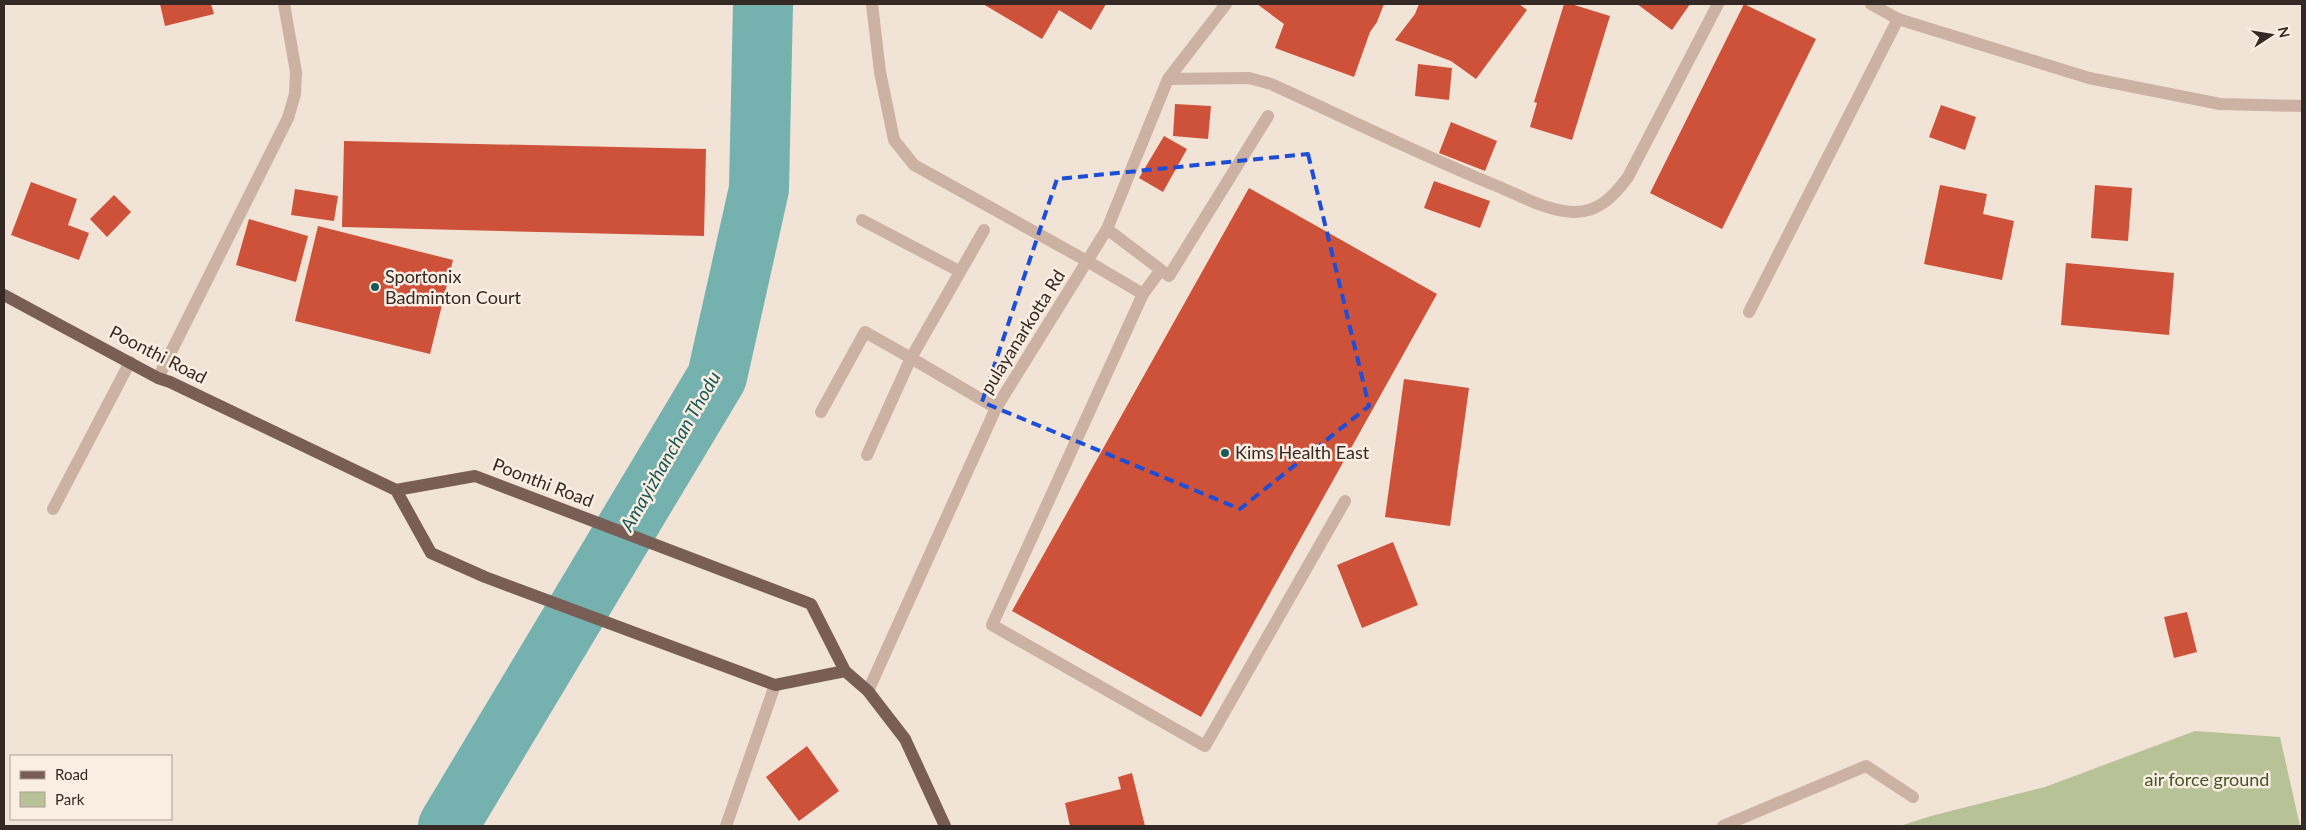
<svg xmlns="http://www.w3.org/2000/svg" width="2306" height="830" viewBox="0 0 2306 830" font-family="Lato,sans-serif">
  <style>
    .green { fill: #b7c296 }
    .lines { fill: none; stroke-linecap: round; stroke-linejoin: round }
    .river { stroke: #74b1af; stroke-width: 60 }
    .building { fill: #ce523a }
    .minor { stroke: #cbb2a2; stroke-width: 12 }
    .major { stroke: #785e55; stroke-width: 12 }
    .marked { fill: none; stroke: #1d4ed8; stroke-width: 4; stroke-dasharray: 10 6; stroke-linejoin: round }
    .poi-dot { fill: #195958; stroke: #faeee3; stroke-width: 2 }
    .labels { text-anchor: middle; stroke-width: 5; stroke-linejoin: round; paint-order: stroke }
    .poi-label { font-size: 18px; fill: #352925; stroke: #faeee3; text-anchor: start }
    .street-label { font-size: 18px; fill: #352925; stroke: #faeee3 }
    .park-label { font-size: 18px; fill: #485528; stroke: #faeee3 }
    .water-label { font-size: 19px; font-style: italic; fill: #195958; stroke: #faeee3 }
  </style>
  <rect width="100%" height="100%" fill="#f2e3d7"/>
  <path class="green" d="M 2195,731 L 2280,737 L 2300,826 L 1900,826 L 1931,816 L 2045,787 Z"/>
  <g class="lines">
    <path class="river" d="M 448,826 L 717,377 L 759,189 L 763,4"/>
  </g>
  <path class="building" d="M 160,4 L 211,4 L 214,14 L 165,26 Z
    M 983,4 L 1106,4 L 1091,30 L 1059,10 L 1042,39 Z
    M 1257,4 L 1384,4 L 1377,22 L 1370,32 L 1354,77 L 1275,48 L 1284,24 Z
    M 1419,4 L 1519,4 L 1527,10 L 1476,79 L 1451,61 L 1395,40 L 1415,14 Z
    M 1564,4 L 1571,4 L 1610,16 L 1572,140 L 1530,127 L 1537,103 L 1534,102 Z
    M 1637,4 L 1690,4 L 1672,30 Z
    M 1744,4 L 1816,39 L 1722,229 L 1650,193 Z
    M 1418,64 L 1452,68 L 1449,100 L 1415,96 Z
    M 1175,104 L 1211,106 L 1208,139 L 1173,136 Z
    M 1941,105 L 1976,117 L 1965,150 L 1929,137 Z
    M 1451,122 L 1497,141 L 1485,171 L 1439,153 Z
    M 1164,136 L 1187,149 L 1163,192 L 1139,178 Z
    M 344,141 L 706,149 L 704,236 L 342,227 Z
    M 1434,181 L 1490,201 L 1480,228 L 1424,208 Z
    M 31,182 L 77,199 L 68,225 L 89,233 L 79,260 L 11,235 Z
    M 1940,185 L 1987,194 L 1983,214 L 2014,221 L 2002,280 L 1924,264 Z
    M 2095,185 L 2132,188 L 2128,241 L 2091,238 Z
    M 1249,188 L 1437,294 L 1201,717 L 1012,611 Z
    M 295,189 L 338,196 L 334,221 L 291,215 Z
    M 114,195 L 131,212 L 107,237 L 90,219 Z
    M 249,219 L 308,236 L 296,282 L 236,265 Z
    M 318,226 L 453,260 L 430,354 L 295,321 Z
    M 2066,263 L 2174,273 L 2169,335 L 2061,325 Z
    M 1404,379 L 1469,388 L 1450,526 L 1385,517 Z
    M 1393,542 L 1418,605 L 1362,628 L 1337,565 Z
    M 2187,612 L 2197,652 L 2174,658 L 2164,617 Z
    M 807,746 L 839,791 L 799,821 L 766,777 Z
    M 1132,773 L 1145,826 L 1070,826 L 1065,803 L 1121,789 L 1118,777 Z"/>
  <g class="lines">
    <path class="minor" d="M 872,4 L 880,72 L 894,140 L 914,165 L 1087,261 L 1143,294 L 992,625 L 1205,746 L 1345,501
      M 1871,4 L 1898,19 L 2089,78 L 2220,104 L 2302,106
      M 1168,79 L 1249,78 L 1271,84 C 1346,118 1421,155 1497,186 C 1521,196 1547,211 1573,212 C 1598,213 1614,196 1628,177 L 1718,4
      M 862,220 L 959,271
      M 1107,229 L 1169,276 L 1268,116
      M 984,230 L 911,358 L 996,408
      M 1143,294 L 1160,271
      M 1749,312 L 1898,19
      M 158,378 L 288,118 L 295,94 L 296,72 L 284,4
      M 821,412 L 865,332 L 911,358 L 867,455
      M 53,509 L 130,362
      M 868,691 L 996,408 L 1107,229 L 1168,79 L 1226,4
      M 726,826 L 775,685
      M 1723,826 L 1866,766 L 1913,797"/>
    <path class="major" d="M 4,295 L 158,378 L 170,382 L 396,490 L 475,476 L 811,604 L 845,671 L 868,691 L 905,739 L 945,826
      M 396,490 L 431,553 L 485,577 L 775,685 L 845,671"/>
  </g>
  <path class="marked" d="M 1308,154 L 1369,406 L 1240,509 L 982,402 L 1057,179 Z"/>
  <g class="poi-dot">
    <circle cx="375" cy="287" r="5"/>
    <circle cx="1225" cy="453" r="5"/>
  </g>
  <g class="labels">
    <g class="poi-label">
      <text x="385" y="283">Sportonix<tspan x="385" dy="21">Badminton Court</tspan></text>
      <text x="1235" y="459">Kims Health East</text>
    </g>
    <g class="street-label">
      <text transform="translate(1023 332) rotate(-58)" y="6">pulayanarkotta Rd</text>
      <text transform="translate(158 355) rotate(27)" y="6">Poonthi Road</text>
      <text transform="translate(543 483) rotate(21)" y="6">Poonthi Road</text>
    </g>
    <g class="park-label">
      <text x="2207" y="786">air force ground</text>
    </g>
    <g class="water-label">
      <text transform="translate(670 451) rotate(-60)" y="7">Amayizhanchan Thodu</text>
    </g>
  </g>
  <rect width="2306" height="830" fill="none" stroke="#352925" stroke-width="10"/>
  <rect x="10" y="755" width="162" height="65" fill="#faeee3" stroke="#ab9f97"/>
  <rect x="20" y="771" width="25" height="8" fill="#785e55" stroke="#ab9f97"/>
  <text x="55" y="780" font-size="15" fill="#352925">Road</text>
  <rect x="20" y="792" width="25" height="15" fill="#b7c296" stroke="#ab9f97"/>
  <text x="55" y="805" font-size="15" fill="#352925">Park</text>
  <g transform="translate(2271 35) rotate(78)" stroke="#faeee3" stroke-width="4" paint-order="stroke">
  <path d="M0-4L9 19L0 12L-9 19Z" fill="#352925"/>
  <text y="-8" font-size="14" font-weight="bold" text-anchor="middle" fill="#352925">N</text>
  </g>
</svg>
